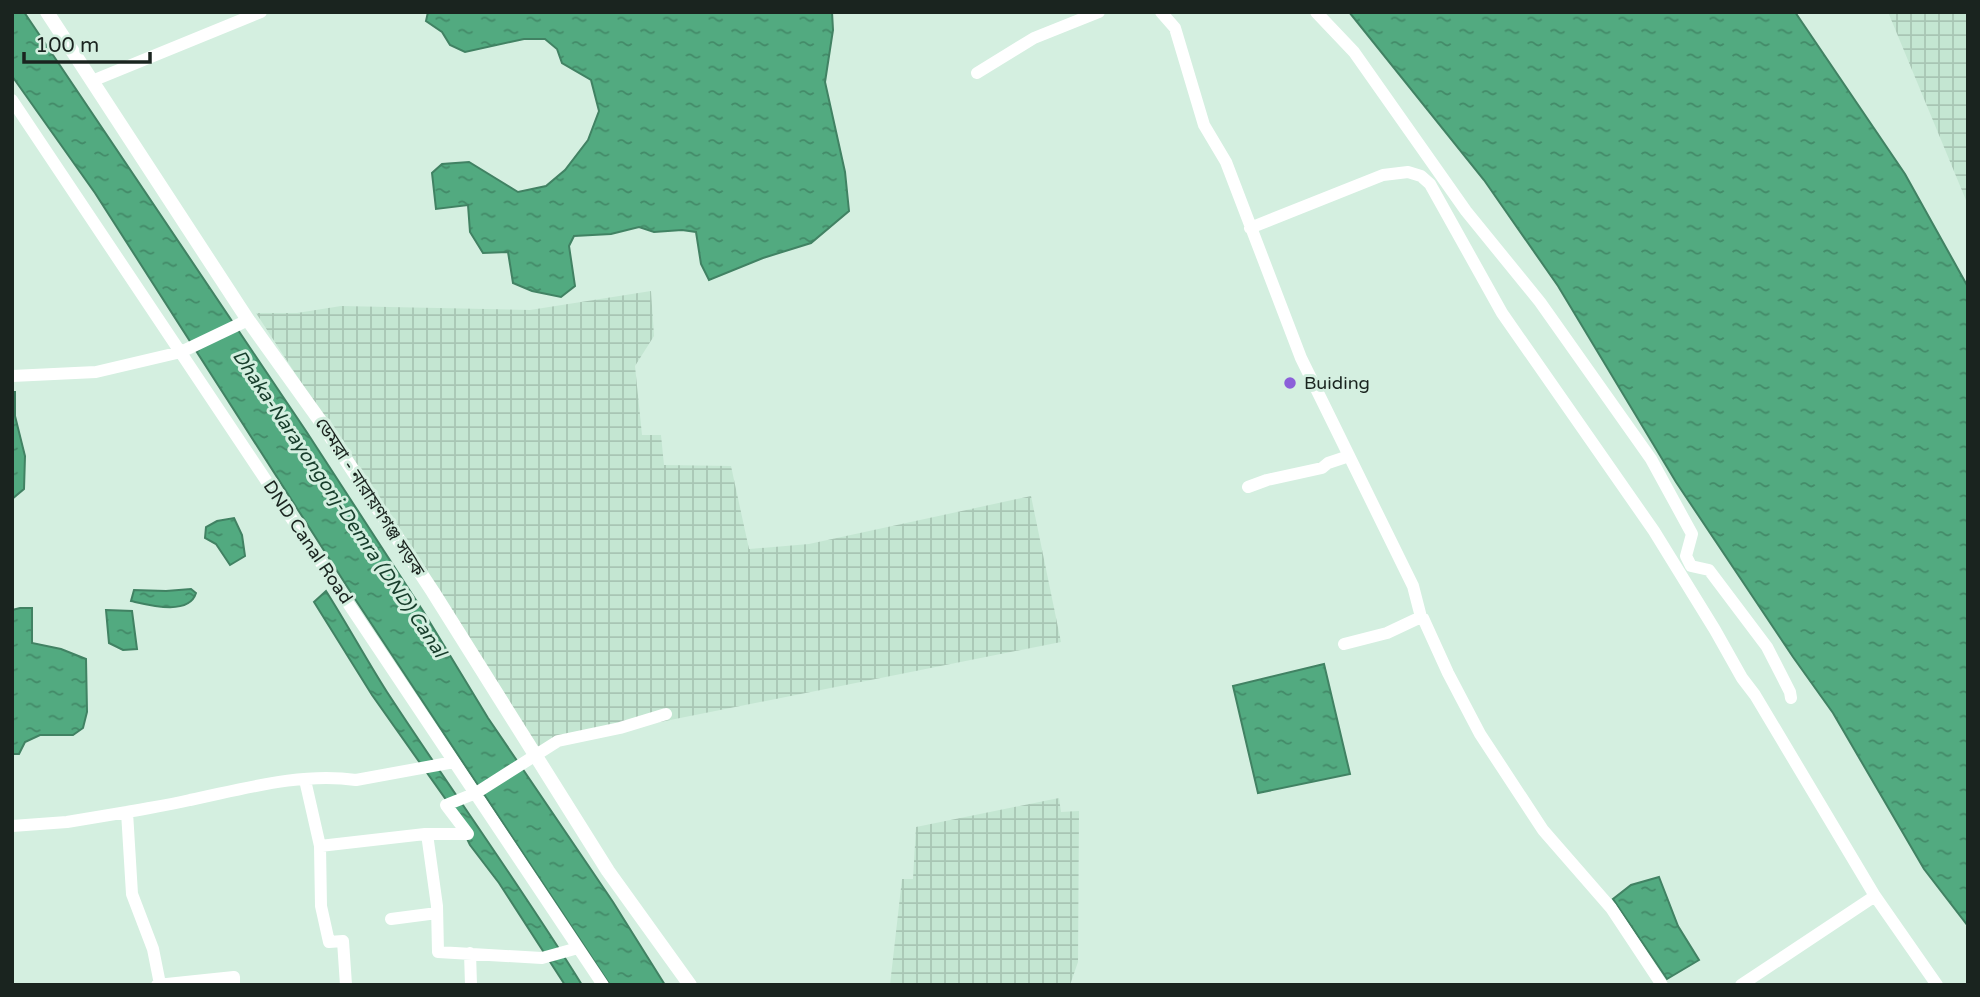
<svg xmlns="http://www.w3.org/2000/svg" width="1980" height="997" viewBox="0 0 1980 997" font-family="'Varela Round','Noto Sans Bengali',sans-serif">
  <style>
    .industrial { fill: url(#industrial-grid) }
    .water { fill: url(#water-ripples); stroke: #418263; stroke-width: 2 }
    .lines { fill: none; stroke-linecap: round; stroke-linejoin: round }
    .minor { stroke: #fff; stroke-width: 12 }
    .major { stroke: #fff; stroke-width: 14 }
    .poi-dot { fill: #8b5fd9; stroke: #d4efe0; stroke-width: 2.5 }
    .labels { text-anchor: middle; stroke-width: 6; stroke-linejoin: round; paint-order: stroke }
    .poi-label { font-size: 18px; fill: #1a241f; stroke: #d4efe0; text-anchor: start }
    .street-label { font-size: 18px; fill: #1a241f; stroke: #d4efe0 }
    .water-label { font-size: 19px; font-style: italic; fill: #173d2b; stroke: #d4efe0 }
  </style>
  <defs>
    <pattern id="industrial-grid" width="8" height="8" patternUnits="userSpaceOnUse" patternTransform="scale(1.75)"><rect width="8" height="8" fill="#c4e6d2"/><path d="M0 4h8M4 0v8" fill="none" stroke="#a8c5b4"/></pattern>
    <pattern id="water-ripples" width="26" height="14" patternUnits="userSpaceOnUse" patternTransform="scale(1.75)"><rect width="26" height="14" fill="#52aa80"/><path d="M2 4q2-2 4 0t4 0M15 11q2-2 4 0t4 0" fill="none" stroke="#438a68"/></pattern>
  </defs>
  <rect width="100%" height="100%" fill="#d4efe0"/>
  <path class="industrial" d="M 1888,12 L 1968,12 L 1968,205 Z
    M 651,291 L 654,336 L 635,366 L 642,435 L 661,435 L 664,465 L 731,466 L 749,549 L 809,544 L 1031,496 L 1061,642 L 535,747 L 456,621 L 256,313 L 297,313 L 341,306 L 530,310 Z
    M 1059,798 L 1061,812 L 1079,811 L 1078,962 L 1070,985 L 890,985 L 902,879 L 913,879 L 916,827 Z"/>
  <path class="water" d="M 12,12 L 24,12 L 306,431 L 423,611 L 488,718 L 613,902 L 665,985 L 610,985 L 357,602 L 95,193 L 12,76 Z
    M 428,12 L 832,12 L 833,30 L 825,82 L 845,172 L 849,211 L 811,243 L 763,258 L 709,280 L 701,264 L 696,232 L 682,230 L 654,232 L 639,227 L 611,234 L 574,236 L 569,246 L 575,286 L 561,297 L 532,291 L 513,283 L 508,252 L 483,253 L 470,232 L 468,205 L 436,209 L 432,173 L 442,164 L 469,162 L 518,192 L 546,186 L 565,170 L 588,140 L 599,111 L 591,80 L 562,63 L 557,49 L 545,39 L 524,39 L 465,52 L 450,45 L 442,32 L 426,21 Z
    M 1349,12 L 1795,12 L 1905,174 L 1968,287 L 1968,926 L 1924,869 L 1833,713 L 1793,657 L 1676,482 L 1558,286 L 1484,180 Z
    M 12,392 L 15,392 L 15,416 L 25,456 L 24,489 L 12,499 Z
    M 234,518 L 242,535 L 245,556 L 230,565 L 216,544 L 205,538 L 206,527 L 217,521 Z
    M 191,589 L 196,593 C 189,616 149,605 131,601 L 134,590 L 166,591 Z
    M 326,591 C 347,624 366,659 387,692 C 451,790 520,885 582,985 L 565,985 L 499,883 L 470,845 L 454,811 L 372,695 L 314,602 Z
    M 20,608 L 32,608 L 32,643 L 61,649 L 86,659 L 87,712 L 83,728 L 73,735 L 40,735 L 25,742 L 19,754 L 12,754 L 12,610 Z
    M 106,610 L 132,611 L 137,649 L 123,650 L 109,643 Z
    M 1324,664 L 1350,774 L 1258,793 L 1233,686 Z
    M 1659,877 L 1678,926 L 1699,960 L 1667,979 L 1613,899 L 1631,885 Z"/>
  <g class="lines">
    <path class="minor" d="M 1161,12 L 1175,28 L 1204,125 L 1226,162 L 1301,358 L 1413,586 L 1421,617 L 1423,618 L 1448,673 L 1480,734 L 1543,830 L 1611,908 L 1662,985
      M 1316,12 L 1354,52 L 1466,211 L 1540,302 L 1651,459 L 1692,534 L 1686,556 L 1691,566 L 1709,570 L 1767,647 L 1790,692 L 1791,698
      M 977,73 L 1034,38 L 1099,12
      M 92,81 L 261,12
      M 12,100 L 603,985
      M 1250,228 L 1383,175 L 1408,172 L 1421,176 L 1430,184 L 1502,313 L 1654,531 L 1715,630 L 1742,678 L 1755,695 L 1875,896 L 1937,985
      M 12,376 L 96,372 L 181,352 L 248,320
      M 1248,487 L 1267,480 L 1322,468 L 1328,463 L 1349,456
      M 1344,644 L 1387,633 L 1421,617
      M 305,780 L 320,846 L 321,906 L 329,942 L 343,941 L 346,985
      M 12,826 L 67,822 L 127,812
      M 427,834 L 437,906 L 438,952 L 542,958 L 578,948
      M 320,846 L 425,834 L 468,834 L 446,805 L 476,793 L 558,741 L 620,728 L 666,714
      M 391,919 L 437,913
      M 470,953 L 471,985
      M 160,984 L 153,949 L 132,894 L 127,812 C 148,808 169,805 190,800 C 244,789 301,772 356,780 L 454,762
      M 157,985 L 234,977 L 234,985
      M 1741,985 L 1875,896"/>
    <path class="major" d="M 47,12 L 248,320 L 321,422 L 433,592 L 608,871 L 690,985"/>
  </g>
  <circle class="poi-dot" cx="1290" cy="383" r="7"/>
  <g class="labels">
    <g class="poi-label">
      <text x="1304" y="389">Buiding</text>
    </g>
    <g class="street-label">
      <text transform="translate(370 497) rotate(57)" y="6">ডেমরা - নারায়ণগঞ্জ সড়ক</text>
      <text transform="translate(308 542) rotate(56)" y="6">DND Canal Road</text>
    </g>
    <g class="water-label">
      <text transform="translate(340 503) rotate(56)" y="7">Dhaka-Narayongonj-Demra (DND) Canal</text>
    </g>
  </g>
  <rect width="1980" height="997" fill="none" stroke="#1a241f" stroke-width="28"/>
  <path d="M24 52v10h126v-10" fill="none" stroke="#1a241f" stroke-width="3.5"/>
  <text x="35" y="52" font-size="21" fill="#1a241f" stroke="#d4efe0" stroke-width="5" paint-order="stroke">100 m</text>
</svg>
